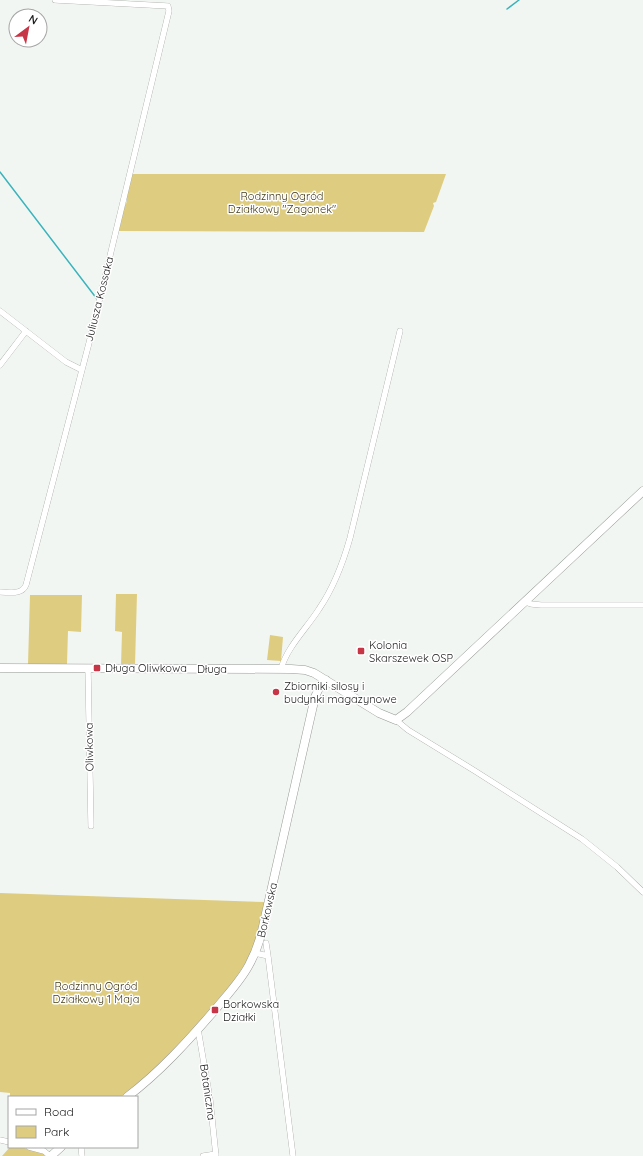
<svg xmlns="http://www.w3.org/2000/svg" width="643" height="1156" viewBox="0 0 643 1156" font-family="Quicksand,sans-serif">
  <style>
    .green { fill: #decd81 }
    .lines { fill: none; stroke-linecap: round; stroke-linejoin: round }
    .stream { stroke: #3ab4bc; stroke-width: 1.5 }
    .street-casing { stroke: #969a96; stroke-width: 6 }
    .secondary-casing { stroke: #969a96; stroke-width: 9 }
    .street { stroke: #fff; stroke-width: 5.5 }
    .secondary { stroke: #fff; stroke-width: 8 }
    .poi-dot { fill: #c63647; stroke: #fff; stroke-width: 1.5 }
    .labels { text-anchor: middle; stroke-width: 3; stroke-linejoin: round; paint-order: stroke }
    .park-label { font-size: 11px; fill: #443c19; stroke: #fff }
    .street-label { font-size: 11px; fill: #1c1d1c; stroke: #fff }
    .poi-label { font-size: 11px; fill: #1c1d1c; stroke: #fff; text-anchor: start }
  </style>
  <rect width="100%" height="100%" fill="#f2f6f2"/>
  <path class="green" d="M 132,174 L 446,174 L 436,202 L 433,203 L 434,206 L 424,232 L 118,231 L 124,206 L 126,204 L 127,200 L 126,199 Z
    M 116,594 L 137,594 L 135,665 L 121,665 L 122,632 L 115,631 Z
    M 30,595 L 82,595 L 81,632 L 68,631 L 67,664 L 28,664 Z
    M 270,635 L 283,637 L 281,661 L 267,660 Z
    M 0,893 L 265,902 L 259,932 L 252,950 L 247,961 L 232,983 L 195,1027 L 157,1067 L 121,1097 L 10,1097 L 10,1093 L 0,1092 Z
    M 10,1147 L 21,1147 L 43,1153 L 45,1156 L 2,1156 Z"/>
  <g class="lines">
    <path class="stream" d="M 507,9 L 519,0
      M 0,172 L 97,299"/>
    <g class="street-casing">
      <path id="street" d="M 0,311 L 66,362 L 82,370
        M 0,365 L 26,331
        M 0,592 C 10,592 22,595 26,585 L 89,343 L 169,11 L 168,6 L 55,0
        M 525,602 L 531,604 L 541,605 L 643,605
        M 88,668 L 91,826
        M 281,669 C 287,647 307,628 319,609 C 334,587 343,563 350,538 L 400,331
        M 396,720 L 408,730 L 475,771 L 582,839 L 617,867 L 643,892
        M 266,943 L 268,956
        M 255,953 L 268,956 L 293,1156
        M 198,1029 L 210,1099 L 216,1156
        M 0,1140 L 9,1142
        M 29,1147 L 44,1151 L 50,1156
        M 81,1147 L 82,1156
        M 203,1156 L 216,1154"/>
    </g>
    <g class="secondary-casing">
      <path id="secondary" d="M 0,668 L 291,669 L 305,670 L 314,673 L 379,713 L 396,720 L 407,712 L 643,491
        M 127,1097 C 160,1072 187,1042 214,1011 C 226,996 240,982 249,965 C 255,954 259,943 262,931 L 315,697 L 319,688 L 326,680
        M 51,1156 L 61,1147"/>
    </g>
    <use href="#street" class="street"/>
    <use href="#secondary" class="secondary"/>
  </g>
  <g class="poi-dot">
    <rect x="357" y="647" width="8" height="8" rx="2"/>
    <rect x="93" y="664" width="8" height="8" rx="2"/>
    <circle cx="276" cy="692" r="4"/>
    <rect x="211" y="1006" width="8" height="8" rx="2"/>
  </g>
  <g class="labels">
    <g class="park-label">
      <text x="282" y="200">Rodzinny Ogród<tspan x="282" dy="13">Działkowy "Zagonek"</tspan></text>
      <text x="96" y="990">Rodzinny Ogród<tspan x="96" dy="13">Działkowy 1 Maja</tspan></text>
    </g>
    <g class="street-label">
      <text transform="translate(99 299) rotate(-76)" y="4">Juliusza Kossaka</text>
      <text x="212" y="673">Długa</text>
      <text transform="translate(89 747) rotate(-91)" y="4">Oliwkowa</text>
      <text transform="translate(267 910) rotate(-77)" y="4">Borkowska</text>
      <text transform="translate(208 1092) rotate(82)" y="4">Botaniczna</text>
    </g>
    <g class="poi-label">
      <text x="369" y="649">Kolonia<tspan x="369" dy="13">Skarszewek OSP</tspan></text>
      <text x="105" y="672">Długa Oliwkowa</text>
      <text x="284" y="690">Zbiorniki silosy i<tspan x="284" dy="13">budynki magazynowe</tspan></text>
      <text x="223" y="1008">Borkowska<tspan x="223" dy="13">Działki</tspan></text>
    </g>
  </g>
  <rect x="8" y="1096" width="130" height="52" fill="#ffffff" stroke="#a4a5a4"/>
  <rect x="16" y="1109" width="20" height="6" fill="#ffffff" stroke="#a4a5a4"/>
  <text x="44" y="1116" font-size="12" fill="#1c1d1c">Road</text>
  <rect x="16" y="1126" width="20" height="12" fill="#decd81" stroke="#a4a5a4"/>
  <text x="44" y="1136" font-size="12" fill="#1c1d1c">Park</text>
  <g transform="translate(28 28) rotate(32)"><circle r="19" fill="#ffffff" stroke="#a4a5a4"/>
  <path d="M0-3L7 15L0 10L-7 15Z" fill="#c63647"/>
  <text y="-6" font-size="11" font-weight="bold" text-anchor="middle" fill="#1c1d1c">N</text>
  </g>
</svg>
